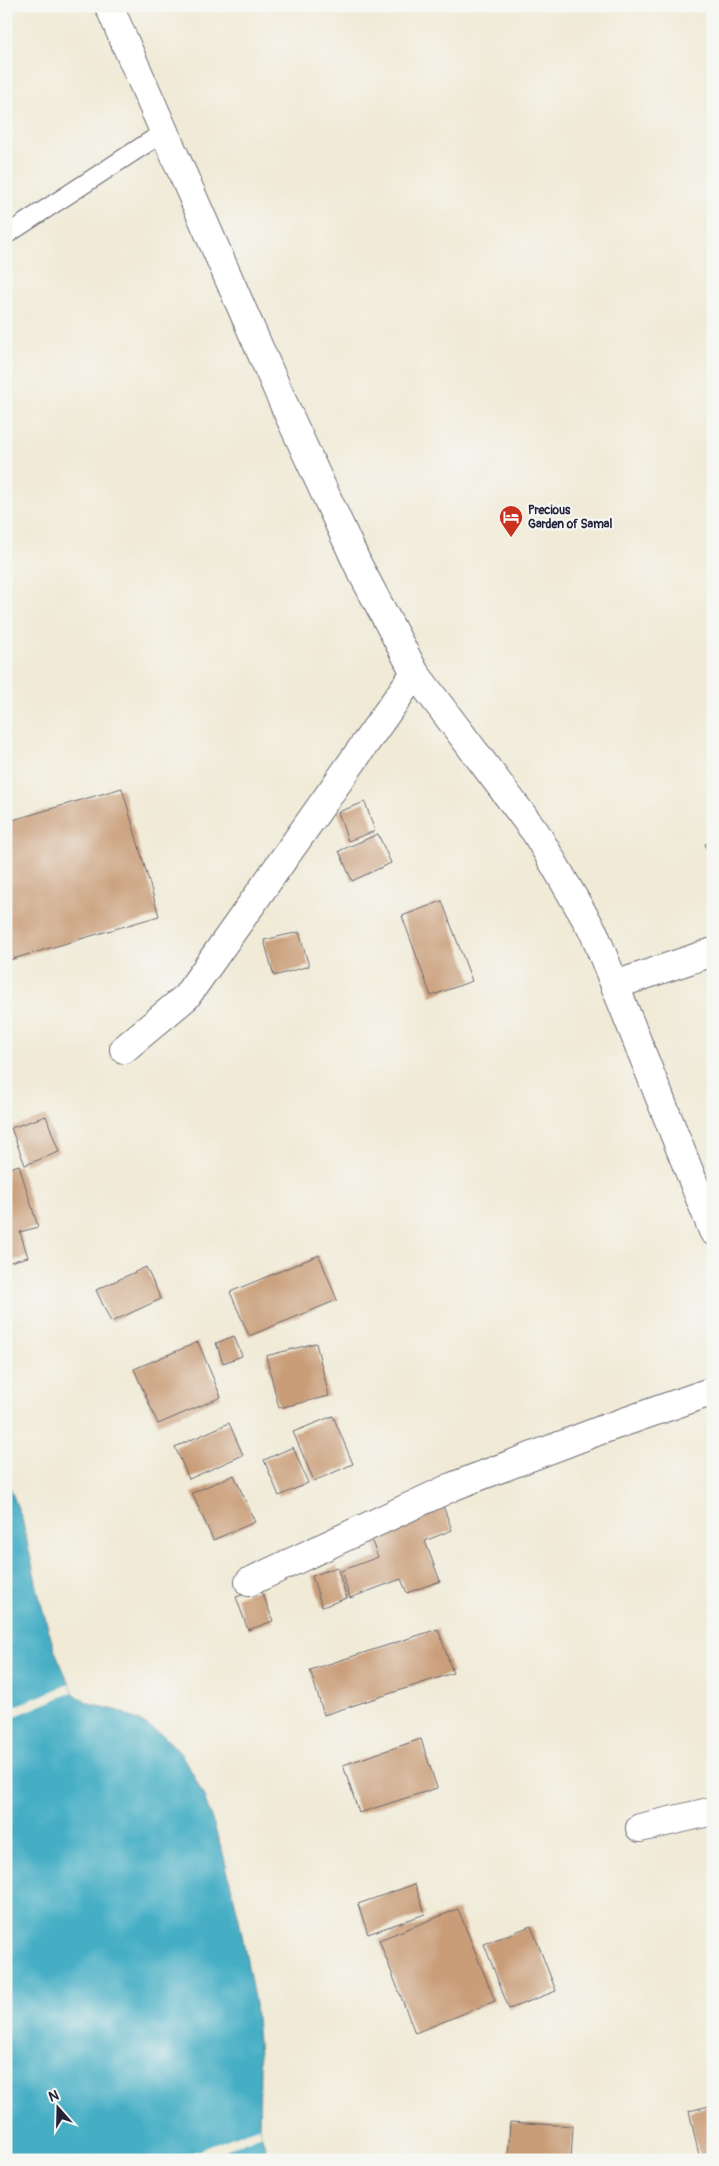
<svg xmlns="http://www.w3.org/2000/svg" width="719" height="2166" viewBox="0 0 719 2166" font-family="Pangolin,sans-serif">
  <style>
    .water { fill: #45aec5; stroke: #346880 }
    .pier { fill: #f0ead6 }
    .building { fill: #c99d78 }
    .lines { fill: none; stroke-linecap: round; stroke-linejoin: round }
    .service-casing { stroke: #6a6871; stroke-width: 20 }
    .minor-casing { stroke: #6a6871; stroke-width: 30 }
    .service { stroke: #fff; stroke-width: 18 }
    .minor { stroke: #fff; stroke-width: 28 }
    .labels { text-anchor: middle; stroke-width: 4.5; stroke-linejoin: round; paint-order: stroke }
    .poi-label { font-size: 12px; font-weight: bold; fill: #22223b; stroke: #f6f6f2; text-anchor: start }
  </style>
  <rect width="100%" height="100%" fill="#f6f6f2"/>
  <filter id="ink" filterUnits="userSpaceOnUse"><feTurbulence type="fractalNoise" baseFrequency=".02" numOctaves="2"/><feDisplacementMap in="SourceGraphic" scale="10" xChannelSelector="R" yChannelSelector="G"/><feConvolveMatrix kernelMatrix="1 2 1 2 8 2 1 2 1" color-interpolation-filters="sRGB"/></filter>
  <filter id="wash" filterUnits="userSpaceOnUse"><feTurbulence type="fractalNoise" baseFrequency=".0096" numOctaves="4" result="noise"/><feDisplacementMap in="SourceGraphic" scale="20" xChannelSelector="R" yChannelSelector="G"/><feGaussianBlur stdDeviation="1.12" result="paint"/><feColorMatrix in="noise" values="0 0 0 0 0 0 0 0 0 0 0 0 0 0 0 0 0 1.4 0 .05"/><feComposite in="paint" operator="in"/></filter>
  <g filter="url(#wash)">
    <rect width="100%" height="100%" fill="#f0ead6"/>
    <path class="water" d="M 6,1477 L 22,1519 L 40,1600 L 54,1649 L 73,1692 L 80,1699 L 94,1705 L 119,1711 L 141,1722 L 164,1736 L 181,1754 L 193,1774 L 205,1799 L 223,1853 L 239,1919 L 255,2004 L 260,2069 L 259,2127 L 269,2160 L 6,2160 Z"/>
    <path class="pier" d="M 69,1684 L 73,1692 L 6,1720 L 6,1710 Z
      M 259,2127 L 262,2135 L 200,2160 L 174,2160 Z"/>
    <g id="blocks">
      <path class="building" d="M 122,788 L 159,916 L 6,961 L 6,822 Z
        M 365,802 L 375,831 L 348,841 L 338,812 Z
        M 378,834 L 391,863 L 352,881 L 339,851 Z
        M 713,842 L 713,865 L 705,844 Z
        M 442,901 L 472,981 L 431,996 L 402,916 Z
        M 299,932 L 309,966 L 274,976 L 264,940 Z
        M 46,1116 L 59,1152 L 25,1165 L 11,1128 Z
        M 19,1165 L 38,1227 L 20,1232 L 28,1257 L 6,1263 L 6,1169 Z
        M 319,1255 L 337,1300 L 249,1336 L 230,1292 Z
        M 146,1267 L 161,1299 L 111,1322 L 96,1290 Z
        M 234,1336 L 242,1356 L 223,1363 L 216,1343 Z
        M 198,1342 L 221,1397 L 158,1424 L 134,1369 Z
        M 316,1343 L 329,1396 L 279,1408 L 266,1356 Z
        M 333,1416 L 353,1464 L 314,1481 L 293,1432 Z
        M 229,1423 L 243,1455 L 189,1479 L 175,1447 Z
        M 293,1447 L 308,1483 L 279,1496 L 264,1460 Z
        M 234,1475 L 255,1522 L 213,1540 L 192,1493 Z
        M 441,1500 L 452,1530 L 425,1541 L 440,1581 L 407,1593 L 401,1579 L 350,1598 L 341,1571 L 378,1557 L 367,1529 Z
        M 337,1567 L 347,1598 L 322,1607 L 312,1576 Z
        M 261,1589 L 273,1621 L 248,1630 L 236,1597 Z
        M 438,1629 L 453,1673 L 324,1715 L 310,1670 Z
        M 421,1739 L 437,1788 L 359,1813 L 343,1765 Z
        M 415,1884 L 425,1914 L 368,1934 L 358,1904 Z
        M 458,1909 L 495,2001 L 415,2033 L 379,1940 Z
        M 531,1926 L 556,1991 L 509,2009 L 484,1944 Z
        M 713,2105 L 713,2158 L 700,2160 L 689,2111 Z
        M 510,2122 L 573,2126 L 571,2160 L 508,2160 Z"/>
    </g>
  </g>
  <g filter="url(#ink)">
    <use href="#blocks" fill-opacity="0" stroke="#6a6871" stroke-width="1"/>
    <g class="lines">
      <g class="service-casing">
        <path id="service" d="M 6,235 L 164,132"/>
      </g>
      <g class="minor-casing">
        <path id="minor" d="M 109,6 L 286,409 L 358,565 L 415,673 L 536,833 L 594,933 L 713,1231
          M 615,985 L 713,952
          M 124,1049 L 186,997 L 415,673
          M 249,1582 L 454,1486 L 601,1430 L 713,1391
          M 640,1828 L 713,1811"/>
      </g>
      <use href="#service" class="service"/>
      <use href="#minor" class="minor"/>
    </g>
  </g>
  <defs>
    <g id="hotel-pin" transform="scale(1.25)"><path d="M0 17L-7.5 6A9.5 9.5 0 1 1 7.5 6Z" fill="#c8321e" stroke="#f6f6f2"/><path d="M-6-4.5h1.5V1H6V5H4.5V3h-9V5H-6ZM-4 0a1.8 1.8 0 1 1 3.6 0ZM.5 0V-2.5h3Q6-2.5 6 0Z" fill="#fff"/></g>
  </defs>
  <g fill-rule="evenodd">
    <use href="#hotel-pin" x="511" y="517"/>
  </g>
  <g class="labels">
    <g class="poi-label">
      <text x="528" y="514">Precious<tspan x="528" dy="14">Garden of Samal</tspan></text>
    </g>
  </g>
  <rect width="719" height="2166" fill="none" stroke="#f6f6f2" stroke-width="25"/>
  <g transform="translate(58 2108) rotate(340)" stroke="#f6f6f2" stroke-width="4" paint-order="stroke">
  <path d="M0-4L9 19L0 12L-9 19Z" fill="#22223b"/>
  <text y="-8" font-size="14" font-weight="bold" text-anchor="middle" fill="#22223b">N</text>
  </g>
</svg>
